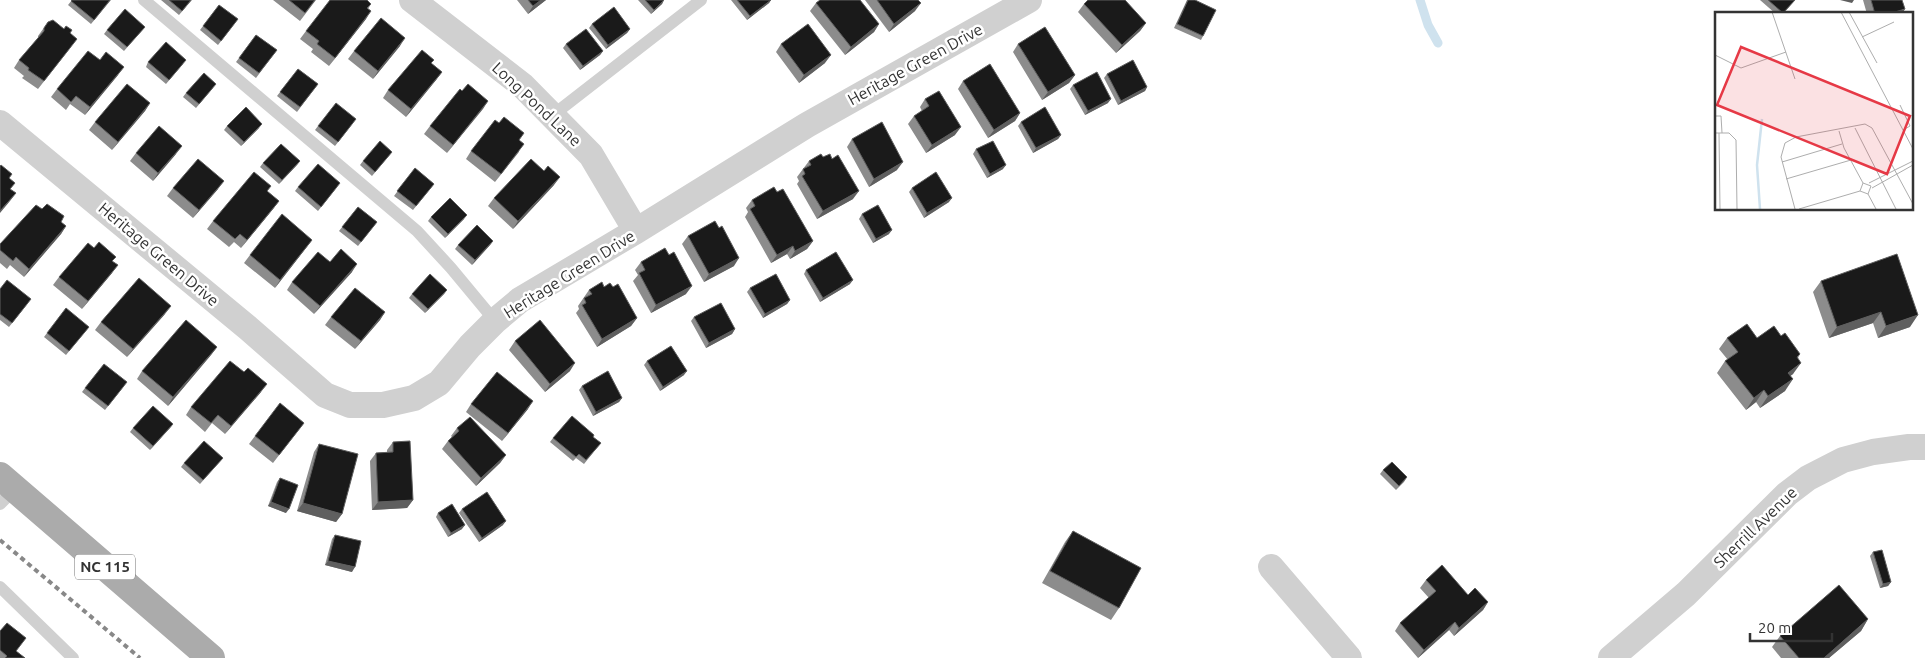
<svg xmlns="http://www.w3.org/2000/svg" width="1925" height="658" viewBox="0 0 1925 658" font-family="Ubuntu,sans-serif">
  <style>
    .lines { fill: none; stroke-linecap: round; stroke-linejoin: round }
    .stream { stroke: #cfe2ee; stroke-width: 9 }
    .lane { stroke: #d0d0d0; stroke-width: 12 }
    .street { stroke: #d0d0d0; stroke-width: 26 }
    .primary { stroke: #ababab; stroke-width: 28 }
    .rail { stroke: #888; stroke-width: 4; stroke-dasharray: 5 4; stroke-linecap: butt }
    .wall { fill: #8c8c8c }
    .shaded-wall { fill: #5f5f5f }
    .building { fill: #1a1a1a; stroke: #5f5f5f }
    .labels { text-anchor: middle; stroke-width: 5; stroke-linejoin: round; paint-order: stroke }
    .shield { fill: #fff; stroke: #707070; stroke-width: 1 }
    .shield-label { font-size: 15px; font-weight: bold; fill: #333 }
    .street-label { font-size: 16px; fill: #333; stroke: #fff }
    .inset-river { fill: none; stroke: #cfe2ee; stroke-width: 2.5 }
    .inset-road { fill: none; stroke: #adadad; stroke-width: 1 }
    .view { fill: #e63946; fill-opacity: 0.15; stroke: #e63946; stroke-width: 2.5 }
    .inset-edge { fill: none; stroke: #333; stroke-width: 2.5 }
  </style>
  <rect width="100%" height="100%" fill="#fff"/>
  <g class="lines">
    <path class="stream" d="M 1420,0 L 1428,25 L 1438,43"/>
    <path class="lane" d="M 144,0 L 417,231 L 451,268 L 495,321
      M 553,115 L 701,0
      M 0,504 L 15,489
      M 0,587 L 73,658"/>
    <path class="street" d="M 412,0 L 522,85 L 591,155 L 636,231
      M 0,123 L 248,328 L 325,395 L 350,405 L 383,405 L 414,398 L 439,383 L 470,346 L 495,321 L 520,300 L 636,231 L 807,125 L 1029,0
      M 1271,567 L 1349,658
      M 1611,658 L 1686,594 L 1787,494 L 1808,478 L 1843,460 L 1873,452 L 1909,447 L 1925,447"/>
    <path class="primary" d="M 0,476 L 211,658"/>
    <path class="rail" d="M 0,540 L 140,658"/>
  </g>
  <path class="wall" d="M 72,0 L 111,0 L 91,24 L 68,5 Z
    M 161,0 L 192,0 L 179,15 Z
    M 273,0 L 316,0 L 300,21 Z
    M 517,0 L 546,0 L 528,14 Z
    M 638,0 L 664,0 L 662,4 L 651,14 Z
    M 731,0 L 771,0 L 769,3 L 747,20 Z
    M 865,0 L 918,0 L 915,11 L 889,32 Z
    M 1187,0 L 1195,0 L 1203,36 L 1201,40 L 1174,28 Z
    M 1760,0 L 1795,0 L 1783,14 L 1776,14 Z
    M 1863,0 L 1902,0 L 1902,14 L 1867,14 Z
    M 816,3 L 879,24 L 874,32 L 845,55 L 810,11 Z
    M 371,4 L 368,9 L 366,19 L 329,66 L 311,52 L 313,49 L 300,39 L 306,31 Z
    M 1084,4 L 1146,23 L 1140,31 L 1116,53 L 1078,12 Z
    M 219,5 L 238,19 L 218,45 L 200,30 Z
    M 48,22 L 70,33 L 71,47 L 38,89 L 22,78 L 24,76 L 14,68 L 19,60 L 38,38 L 38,36 Z
    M 592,24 L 630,29 L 627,33 L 606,49 L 589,28 Z
    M 145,27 L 124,51 L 104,34 L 107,30 Z
    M 256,35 L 277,50 L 256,78 L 236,62 Z
    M 566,44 L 603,51 L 600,55 L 580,70 L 563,48 Z
    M 781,44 L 825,63 L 799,83 L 776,52 Z
    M 1018,44 L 1075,75 L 1069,83 L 1042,100 L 1013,52 Z
    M 400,46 L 373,79 L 348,59 L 354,51 Z
    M 148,62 L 183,64 L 166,84 L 146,67 Z
    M 431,63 L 442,72 L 436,80 L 406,117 L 383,98 L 388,90 Z
    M 298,69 L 318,84 L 297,112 L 277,96 Z
    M 1107,74 L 1147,87 L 1145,91 L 1118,105 L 1104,78 Z
    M 118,75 L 85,115 L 70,104 L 66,110 L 51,97 L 57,89 Z
    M 963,81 L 1020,113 L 1015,121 L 988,138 L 958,89 Z
    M 1073,85 L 1108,103 L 1085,115 L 1070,89 Z
    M 213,88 L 196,108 L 183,97 L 186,93 Z
    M 462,91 L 488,101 L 447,153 L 424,134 L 430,126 Z
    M 925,99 L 955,135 L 926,153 L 908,124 L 914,116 L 922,111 L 920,107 Z
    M 150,103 L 145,111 L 112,150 L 89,130 L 95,122 Z
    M 1021,122 L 1061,135 L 1058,139 L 1033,153 L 1018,126 Z
    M 353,123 L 335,146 L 315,130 L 318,126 Z
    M 227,126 L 259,128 L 241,146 L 224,130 Z
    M 852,139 L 897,170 L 869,187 L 847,147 Z
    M 520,140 L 519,152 L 495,182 L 466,159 L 471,151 Z
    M 976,149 L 1003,169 L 987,178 L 973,154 Z
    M 392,152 L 372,176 L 360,165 L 363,161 Z
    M 136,153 L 176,154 L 153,181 L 130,161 Z
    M 823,157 L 853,199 L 817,219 L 797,184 L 799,181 L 797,177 L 809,161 Z
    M 300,161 L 279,184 L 260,167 L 263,163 Z
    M 415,168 L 434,184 L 413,210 L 394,196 Z
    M 554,185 L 513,229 L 488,206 L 494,198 Z
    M 298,187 L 337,187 L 318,211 L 295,191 Z
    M 173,188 L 218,189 L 193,218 L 167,196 Z
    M 912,188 L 949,202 L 924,218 L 909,192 Z
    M 267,191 L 279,201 L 273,209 L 241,248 L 234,242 L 229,247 L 207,229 L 213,221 Z
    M 752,200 L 813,241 L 807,249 L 790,259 L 787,254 L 771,263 L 745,217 L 748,212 L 746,208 Z
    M 358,207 L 377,222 L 358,246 L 339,231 Z
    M 862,214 L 889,234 L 873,243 L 859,219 Z
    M 431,217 L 464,219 L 445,238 L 428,221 Z
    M 61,222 L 66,226 L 61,234 L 24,277 L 10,265 L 7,269 L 0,263 L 0,244 Z
    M 688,236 L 734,266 L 704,282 L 682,244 Z
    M 312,240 L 275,288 L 244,263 L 250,255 Z
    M 493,241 L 490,245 L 472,265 L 455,249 L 458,245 Z
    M 94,248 L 113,261 L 112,273 L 82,309 L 53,285 L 59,277 Z
    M 669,255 L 686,294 L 651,313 L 633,281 L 638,275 L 635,270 L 641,262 Z
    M 330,262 L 352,272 L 314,314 L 287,290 L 292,282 Z
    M 806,270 L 850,284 L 820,302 L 804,274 Z
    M 1821,281 L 1910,327 L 1878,338 L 1873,323 L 1829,338 L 1813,292 Z
    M 604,287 L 613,287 L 637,318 L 631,326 L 597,347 L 576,313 L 579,309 L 578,306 L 589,290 Z
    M 750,288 L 790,300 L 787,304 L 763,318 L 747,292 Z
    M 0,289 L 28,303 L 9,327 L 0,320 Z
    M 447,290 L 444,294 L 425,313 L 409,298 L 412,294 Z
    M 385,312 L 380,320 L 355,349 L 325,325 L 331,317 Z
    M 165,314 L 127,357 L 95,330 L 101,322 Z
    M 694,317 L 735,329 L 732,334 L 706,348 L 691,321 Z
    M 89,327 L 66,355 L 44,337 L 47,333 Z
    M 1781,336 L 1800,354 L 1798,358 L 1793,374 L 1790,376 L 1785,391 L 1760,408 L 1756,402 L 1746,410 L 1717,373 L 1725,361 L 1728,360 L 1719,349 L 1727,338 L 1757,338 Z
    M 515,341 L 570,371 L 545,392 L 509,350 Z
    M 217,347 L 211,355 L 168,406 L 137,379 L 142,371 Z
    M 647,361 L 684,375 L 660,391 L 644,365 Z
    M 124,386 L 105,410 L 82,392 L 85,388 Z
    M 582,386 L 622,398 L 619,402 L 593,416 L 579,390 Z
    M 261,392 L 225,434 L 212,423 L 205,432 L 186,415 L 191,407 Z
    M 471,404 L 528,409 L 502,441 L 466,412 Z
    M 304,423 L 273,463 L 249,444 L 255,436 Z
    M 173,424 L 150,450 L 130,432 L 133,428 Z
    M 457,428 L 506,455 L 500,463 L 476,486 L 442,449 L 448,441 L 452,437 L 451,436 Z
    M 593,437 L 601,443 L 584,464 L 576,458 L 573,461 L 550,442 L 553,438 Z
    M 393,442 L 413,500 L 407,508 L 372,510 L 370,461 L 376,453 L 387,452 L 387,450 Z
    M 319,444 L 342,514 L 336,522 L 297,511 L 314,452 Z
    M 223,458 L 200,484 L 181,467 L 184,463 Z
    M 1383,470 L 1407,477 L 1404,482 L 1396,490 L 1380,474 Z
    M 280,478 L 286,513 L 268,506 L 277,482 Z
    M 462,509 L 503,525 L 479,542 L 459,513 Z
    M 438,513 L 462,529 L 448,537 L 436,517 Z
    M 1073,531 L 1119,608 L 1111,620 L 1042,583 L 1065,542 Z
    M 335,535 L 352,572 L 325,565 L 332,539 Z
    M 1873,552 L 1891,582 L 1888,586 L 1880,588 L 1870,556 Z
    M 1426,580 L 1488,602 L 1483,610 L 1454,636 L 1449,630 L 1418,658 L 1395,631 L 1400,623 L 1429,598 L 1420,588 Z
    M 1868,619 L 1861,631 L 1829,658 L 1781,658 L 1772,647 L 1780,636 Z
    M 0,631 L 16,651 L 25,658 L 0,658 Z"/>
  <path class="shaded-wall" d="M 541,0 L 546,0 L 528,14 L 533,6 Z
    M 664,0 L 662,4 L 651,14 L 654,10 Z
    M 771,0 L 769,3 L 747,20 L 750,16 Z
    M 1840,0 L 1854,0 L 1852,3 Z
    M 921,3 L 915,11 L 889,32 L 894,24 Z
    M 1905,9 L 1902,14 L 1888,14 Z
    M 371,11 L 366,19 L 329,66 L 335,58 Z
    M 1146,23 L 1140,31 L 1116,53 L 1122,45 Z
    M 879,24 L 874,32 L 845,55 L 851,47 Z
    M 630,29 L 627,33 L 606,49 L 608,45 Z
    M 405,38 L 400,46 L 373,79 L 378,71 Z
    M 603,51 L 600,55 L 580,70 L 583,66 Z
    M 831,55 L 825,63 L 799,83 L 804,75 Z
    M 124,67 L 118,75 L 85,115 L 90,107 Z
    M 442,72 L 436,80 L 406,117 L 411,109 Z
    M 1075,75 L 1069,83 L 1042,100 L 1048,92 Z
    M 1147,87 L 1145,91 L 1118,105 L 1121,101 Z
    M 1111,99 L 1108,103 L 1085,115 L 1088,111 Z
    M 488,101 L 483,109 L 447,153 L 453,145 Z
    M 150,103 L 145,111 L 112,150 L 118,142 Z
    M 1020,113 L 1015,121 L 988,138 L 994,130 Z
    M 262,124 L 259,128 L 241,146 L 244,142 Z
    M 961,127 L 955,135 L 926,153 L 932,145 Z
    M 1061,135 L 1058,139 L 1033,153 L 1036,148 Z
    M 182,146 L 176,154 L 153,181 L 158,173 Z
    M 300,161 L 297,165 L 279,184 L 282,180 Z
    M 903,162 L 897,170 L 869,187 L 874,179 Z
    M 1006,165 L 1003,169 L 987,178 L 990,174 Z
    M 560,177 L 554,185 L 513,229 L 518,221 Z
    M 224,181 L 218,189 L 193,218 L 199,210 Z
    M 859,191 L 853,199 L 817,219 L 823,211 Z
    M 16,193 L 10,201 L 0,213 L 0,211 Z
    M 952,198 L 949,202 L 924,218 L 927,213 Z
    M 279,201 L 273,209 L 241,248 L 247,240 Z
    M 467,215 L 464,219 L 445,238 L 448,234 Z
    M 66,226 L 61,234 L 24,277 L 29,269 Z
    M 892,230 L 889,234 L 873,243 L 876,239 Z
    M 312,240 L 306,248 L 275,288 L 280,280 Z
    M 493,241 L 490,245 L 472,265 L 475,260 Z
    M 813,241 L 807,249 L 790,259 L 795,251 Z
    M 793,246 L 787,254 L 771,263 L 777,255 Z
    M 739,258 L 734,266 L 704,282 L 709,274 Z
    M 357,264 L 352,272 L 314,314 L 320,306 Z
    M 118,265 L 112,273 L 82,309 L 88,301 Z
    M 853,280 L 850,284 L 820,302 L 823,298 Z
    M 692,286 L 686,294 L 651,313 L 656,305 Z
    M 447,290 L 444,294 L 425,313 L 428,309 Z
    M 790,300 L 787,304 L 763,318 L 765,314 Z
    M 171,306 L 165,314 L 127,357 L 133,349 Z
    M 385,312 L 380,320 L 355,349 L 361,341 Z
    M 1881,312 L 1873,323 L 1829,338 L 1837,327 Z
    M 1918,315 L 1910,327 L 1878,338 L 1886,326 Z
    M 637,318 L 631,326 L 597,347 L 602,339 Z
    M 735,329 L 732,334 L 706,348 L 709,343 Z
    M 217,347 L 211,355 L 168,406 L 173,397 Z
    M 575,363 L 570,371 L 545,392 L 550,384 Z
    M 1801,363 L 1793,374 L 1780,384 L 1788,373 Z
    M 687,371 L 684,375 L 660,391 L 663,387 Z
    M 1793,379 L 1785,391 L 1760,408 L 1768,396 Z
    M 267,384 L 261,392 L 225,434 L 231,426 Z
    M 1764,390 L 1756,402 L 1746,410 L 1754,398 Z
    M 622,398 L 619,402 L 593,416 L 596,412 Z
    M 533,401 L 528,409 L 502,441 L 508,433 Z
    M 173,424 L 170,428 L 150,450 L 153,446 Z
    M 506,455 L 500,463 L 476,486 L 481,478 Z
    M 413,500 L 407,508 L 372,510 L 378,502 Z
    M 271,502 L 289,509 L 286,513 L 268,506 Z
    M 303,503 L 342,514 L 336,522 L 297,511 Z
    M 506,521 L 503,525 L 479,542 L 482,538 Z
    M 465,525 L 462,529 L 448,537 L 451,533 Z
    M 328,561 L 355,567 L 352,572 L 325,565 Z
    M 1891,582 L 1888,586 L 1880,588 L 1883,584 Z
    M 1488,602 L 1483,610 L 1454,636 L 1459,628 Z
    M 1868,619 L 1861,631 L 1829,658 L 1824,658 Z
    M 1455,622 L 1449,630 L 1418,658 L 1424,650 Z"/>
  <path class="building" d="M 72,0 L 110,0 L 94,20 L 71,1 Z
    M 169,0 L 191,0 L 182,11 Z
    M 289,0 L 315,0 L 305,13 Z
    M 330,0 L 367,0 L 371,4 L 367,8 L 371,11 L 335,58 L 317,44 L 319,41 L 306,31 Z
    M 528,0 L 541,0 L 533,6 Z
    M 645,0 L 664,0 L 654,10 Z
    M 737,0 L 771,0 L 750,16 Z
    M 820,0 L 860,0 L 879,24 L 851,47 L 816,3 Z
    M 877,0 L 918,0 L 921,3 L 894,24 Z
    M 1088,0 L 1125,0 L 1146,23 L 1122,45 L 1084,4 Z
    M 1188,0 L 1195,0 L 1216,10 L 1203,36 L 1177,24 Z
    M 1768,0 L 1795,0 L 1783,13 Z
    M 1871,0 L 1902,0 L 1905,9 L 1888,14 L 1875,14 Z
    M 219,5 L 238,19 L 221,41 L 203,26 Z
    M 614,7 L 630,29 L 608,45 L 592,24 Z
    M 125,9 L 145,27 L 127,47 L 107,30 Z
    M 381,18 L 405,38 L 378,71 L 354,51 Z
    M 53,20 L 64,29 L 66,26 L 72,30 L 70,33 L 77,39 L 44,81 L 28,70 L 29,68 L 19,60 L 44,31 L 44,28 L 48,22 Z
    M 808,24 L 831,55 L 804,75 L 781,44 Z
    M 1045,27 L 1075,75 L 1048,92 L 1018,44 Z
    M 586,29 L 603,51 L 583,66 L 566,44 Z
    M 256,35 L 277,50 L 259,73 L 239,58 Z
    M 166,42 L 186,60 L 169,80 L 148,62 Z
    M 422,50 L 434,60 L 431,63 L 442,72 L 411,109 L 388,90 Z
    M 88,51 L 100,60 L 106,52 L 124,67 L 90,107 L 76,96 L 71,102 L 57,89 Z
    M 1133,60 L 1147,87 L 1121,101 L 1107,74 Z
    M 990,64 L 1020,113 L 994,130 L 963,81 Z
    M 298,69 L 318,84 L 300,107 L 280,92 Z
    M 1097,72 L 1111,99 L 1088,111 L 1073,85 Z
    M 204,73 L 216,84 L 199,104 L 186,93 Z
    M 127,84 L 150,103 L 118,142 L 95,122 Z
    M 468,84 L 488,101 L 453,145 L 430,126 L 460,89 L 462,91 Z
    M 939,91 L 961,127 L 932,145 L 914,116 L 929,106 L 925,99 Z
    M 336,103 L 356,119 L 338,142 L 318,126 Z
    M 246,107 L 262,124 L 244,142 L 227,126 Z
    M 1045,107 L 1061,135 L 1036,148 L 1021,122 Z
    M 504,117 L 524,133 L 519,140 L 524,144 L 501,174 L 471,151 L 495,120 L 499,123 Z
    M 882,122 L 903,162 L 874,179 L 852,139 Z
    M 159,126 L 182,146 L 158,173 L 136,153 Z
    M 380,141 L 392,152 L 375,172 L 363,161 Z
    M 993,141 L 1006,165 L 990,174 L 976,149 Z
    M 281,144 L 300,161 L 282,180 L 263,163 Z
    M 821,154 L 823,157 L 830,154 L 832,159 L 838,155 L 859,191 L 823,211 L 802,176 L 805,174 L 803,169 L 811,165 L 809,161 Z
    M 198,159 L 224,181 L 199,210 L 173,188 Z
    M 531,159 L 544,171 L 548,166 L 560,177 L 518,221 L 494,198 Z
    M 318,164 L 340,183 L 321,207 L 298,187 Z
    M 1,165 L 12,174 L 9,178 L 15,183 L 10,189 L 16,193 L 0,211 L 0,166 Z
    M 415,168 L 434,184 L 416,206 L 397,191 Z
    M 254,172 L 271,186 L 267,191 L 279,201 L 247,240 L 240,234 L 235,239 L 213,221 Z
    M 936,172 L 952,198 L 927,213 L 912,188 Z
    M 774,187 L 777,192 L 783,189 L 813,241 L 795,251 L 793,246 L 777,255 L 750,209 L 755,206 L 752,200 Z
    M 450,198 L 467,215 L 448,234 L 431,217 Z
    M 47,204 L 64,216 L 61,222 L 66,226 L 29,269 L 16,257 L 13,261 L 0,250 L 0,244 L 36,205 L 42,209 Z
    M 878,205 L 892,230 L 876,239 L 862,214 Z
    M 358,207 L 377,222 L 361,242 L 342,227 Z
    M 282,214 L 312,240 L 280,280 L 250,255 Z
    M 715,221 L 719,228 L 722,226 L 739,258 L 709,274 L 688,236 Z
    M 477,225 L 493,241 L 475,260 L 458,245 Z
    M 99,242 L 116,257 L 112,261 L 118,265 L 88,301 L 59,277 L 88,243 L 94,248 Z
    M 665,248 L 669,255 L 674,252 L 692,286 L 656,305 L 639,273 L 645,270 L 641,262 Z
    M 341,249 L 357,264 L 320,306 L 292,282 L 318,252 L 330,262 Z
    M 836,252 L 853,280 L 823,298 L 806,270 Z
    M 1897,254 L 1918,315 L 1886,326 L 1881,312 L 1837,327 L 1821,281 Z
    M 430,274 L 447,290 L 428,309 L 412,294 Z
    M 776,274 L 790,300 L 765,314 L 750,288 Z
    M 139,278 L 171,306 L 133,349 L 101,322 Z
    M 7,280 L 31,299 L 12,323 L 0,314 L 0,289 Z
    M 602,282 L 604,287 L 610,283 L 613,287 L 618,284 L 637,318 L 602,339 L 582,305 L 586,303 L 584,298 L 592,294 L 589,290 Z
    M 355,288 L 385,312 L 361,341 L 331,317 Z
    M 721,303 L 735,329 L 709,343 L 694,317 Z
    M 66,308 L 89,327 L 69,351 L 47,333 Z
    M 186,320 L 217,347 L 173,397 L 142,371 Z
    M 540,320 L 575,363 L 550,384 L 515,341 Z
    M 1747,324 L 1757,338 L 1774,326 L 1781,336 L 1785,333 L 1800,354 L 1797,357 L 1801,363 L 1788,373 L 1793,379 L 1768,396 L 1764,390 L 1754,398 L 1725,361 L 1738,352 L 1727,338 Z
    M 671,346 L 687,371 L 663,387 L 647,361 Z
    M 230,361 L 244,372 L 248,368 L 267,384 L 231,426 L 218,415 L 211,423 L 191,407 Z
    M 104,364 L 127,382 L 108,406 L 85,388 Z
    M 608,371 L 622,398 L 596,412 L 582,386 Z
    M 497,372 L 533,401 L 508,433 L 471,404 Z
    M 280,403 L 304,423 L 279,455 L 255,436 Z
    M 153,406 L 173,424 L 153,446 L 133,428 Z
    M 572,416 L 594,435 L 593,437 L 601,443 L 586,460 L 579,454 L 576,457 L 553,438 Z
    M 470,417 L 506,455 L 481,478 L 448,441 L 459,431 L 457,428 Z
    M 204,441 L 223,458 L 203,480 L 184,463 Z
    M 410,441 L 413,500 L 378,502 L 376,453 L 393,452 L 393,442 Z
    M 319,444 L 358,454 L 342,514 L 303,503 Z
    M 1392,462 L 1407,477 L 1399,486 L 1383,470 Z
    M 280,478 L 298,485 L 289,509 L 271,502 Z
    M 487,492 L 506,521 L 482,538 L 462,509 Z
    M 452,504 L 465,525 L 451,533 L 438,513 Z
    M 1073,531 L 1141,568 L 1119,608 L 1050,571 Z
    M 335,535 L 361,541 L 355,567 L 328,561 Z
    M 1882,550 L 1891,582 L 1883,584 L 1873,552 Z
    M 1442,565 L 1468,595 L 1475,588 L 1488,602 L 1459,628 L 1455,622 L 1424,650 L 1400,623 L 1436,591 L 1426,580 Z
    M 1839,585 L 1868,619 L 1824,658 L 1799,658 L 1780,636 Z
    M 7,623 L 26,638 L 16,651 L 25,658 L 5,658 L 7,656 L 0,650 L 0,631 Z"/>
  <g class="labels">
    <rect class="shield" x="75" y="554.5" width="60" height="25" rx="4"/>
    <g class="shield-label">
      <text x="105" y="572">NC 115</text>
    </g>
    <g class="street-label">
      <text transform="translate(915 64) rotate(-29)" y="6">Heritage Green Drive</text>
      <text transform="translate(537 104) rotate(43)" y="6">Long Pond Lane</text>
      <text transform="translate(159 254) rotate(40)" y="6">Heritage Green Drive</text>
      <text transform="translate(569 274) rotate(-32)" y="6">Heritage Green Drive</text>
      <text transform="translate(1755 527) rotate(-44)" y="6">Sherrill Avenue</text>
    </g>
  </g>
  <g transform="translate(1715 12)">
    <rect width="198" height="198" fill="#fff"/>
    <path class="inset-river" d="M 45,197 L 42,153 L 47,107"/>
    <path class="inset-road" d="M 57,0 L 80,67M 126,0 L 198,137M 134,0 L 162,51M 147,25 L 179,10M 0,43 L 26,56 L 71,40M 185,93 L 195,114 L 188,118M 0,104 L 6,104 L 7,121M 140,116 L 181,197M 124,119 L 129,136 L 148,171M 0,121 L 14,121 L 21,128 L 22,197M 4,121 L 5,197M 67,150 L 127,132M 71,167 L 136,148M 154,171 L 198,149M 157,176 L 198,153M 153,182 L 161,197M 80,197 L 66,145 L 70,131 L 81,125 L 150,112 L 157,116 L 198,192M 84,197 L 145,179 L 153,182 L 156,174 L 148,171 L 145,179"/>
    <path class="view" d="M 26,35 L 195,104 L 172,162 L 2,93 Z"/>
    <rect width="198" height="198" class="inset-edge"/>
  </g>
  <path d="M1750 633v8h82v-8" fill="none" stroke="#333333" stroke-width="2.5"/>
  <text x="1758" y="633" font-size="15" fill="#333333" stroke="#ffffff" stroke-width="4" paint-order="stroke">20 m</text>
</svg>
